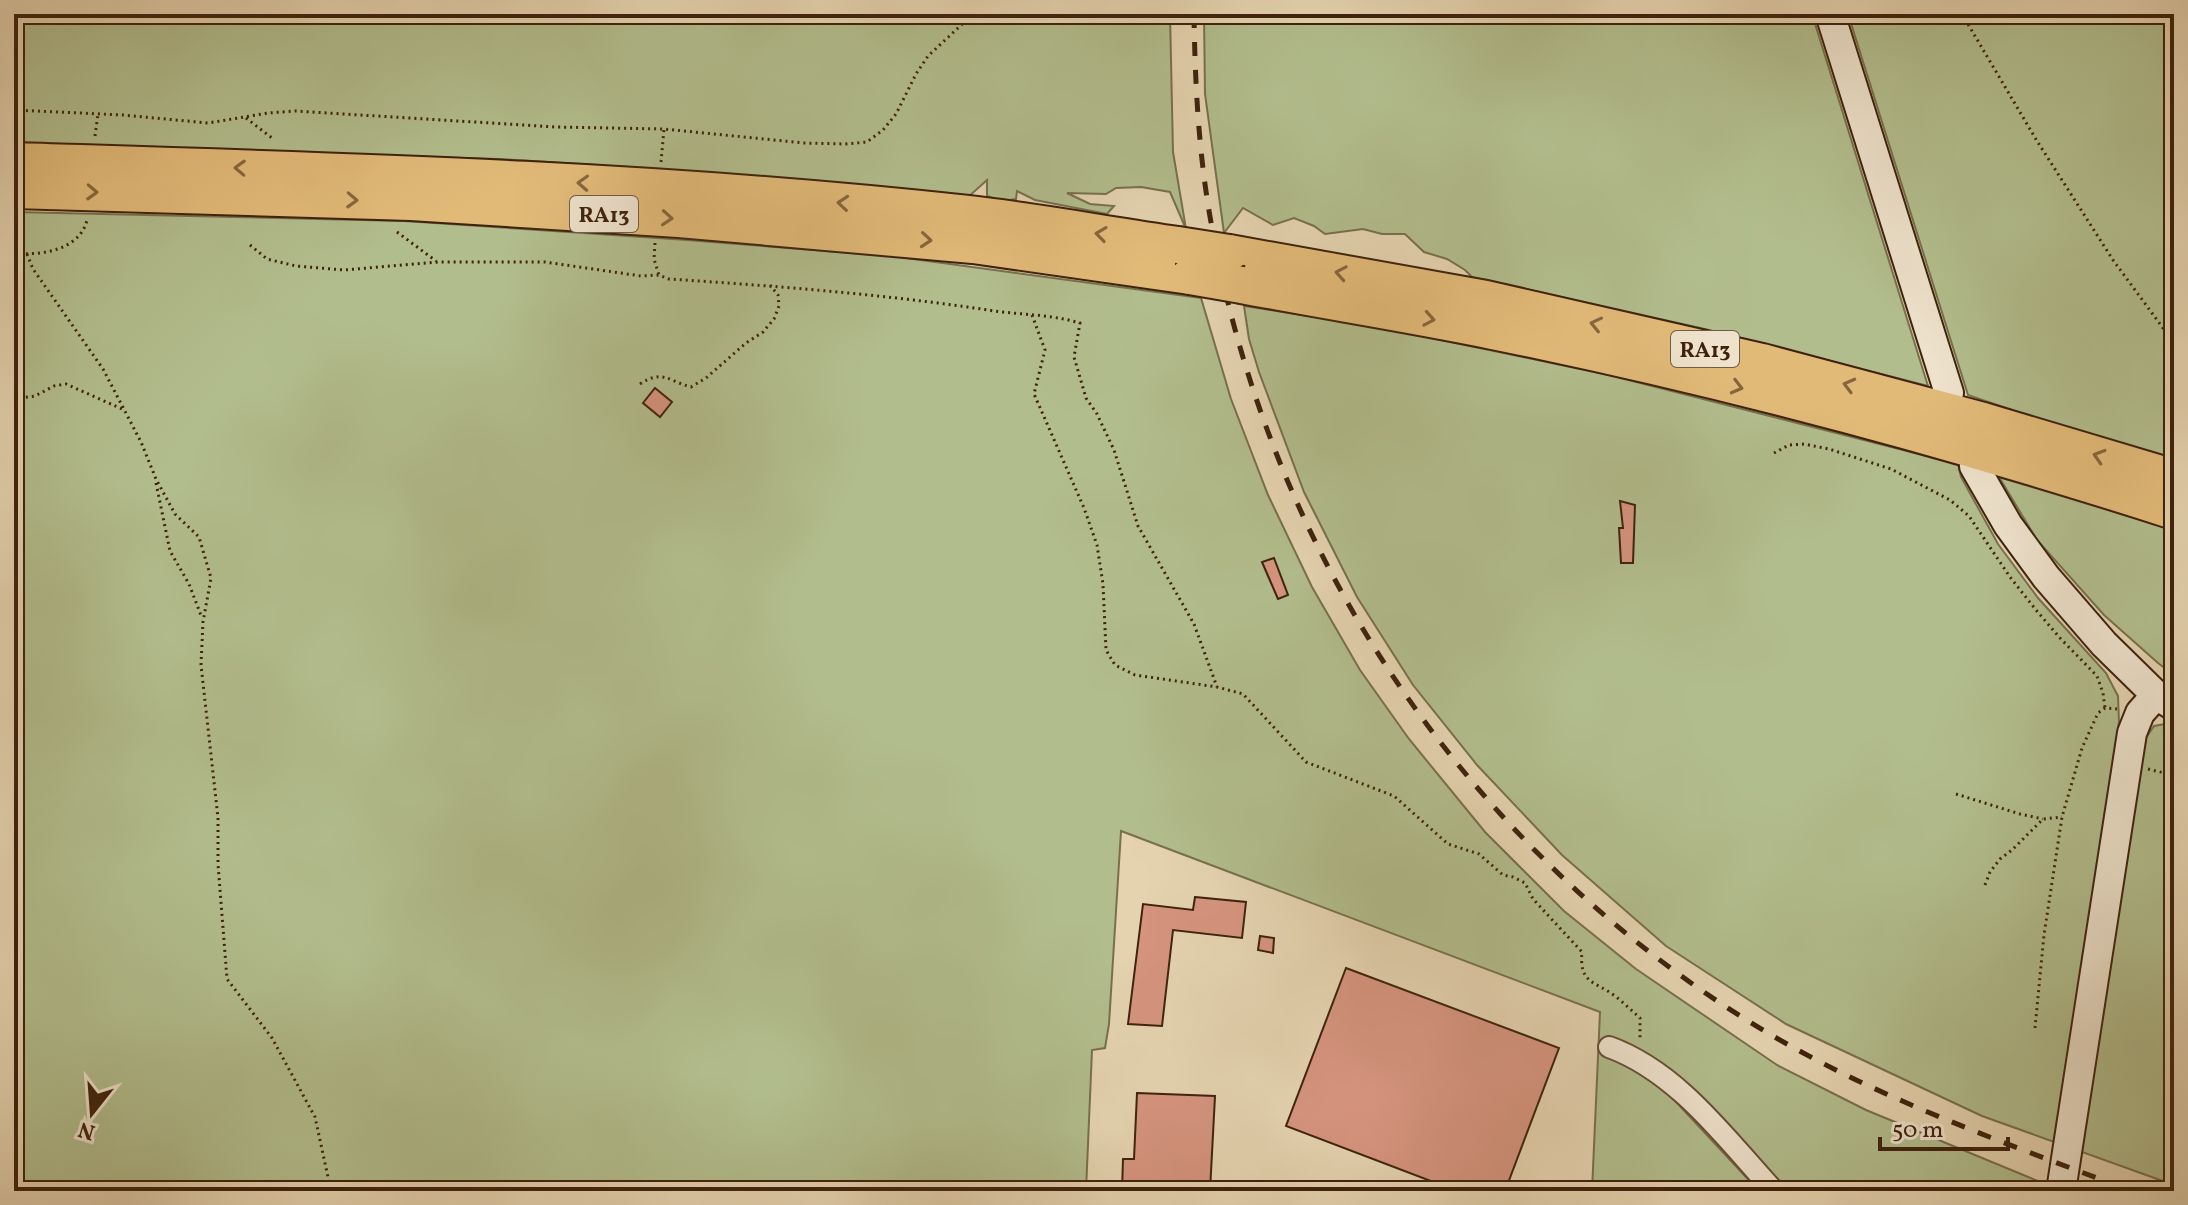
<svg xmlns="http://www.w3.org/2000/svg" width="2188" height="1205" viewBox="0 0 2188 1205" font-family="Vollkorn,serif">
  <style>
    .green { fill: #b2bd8d; stroke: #78704d; stroke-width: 2 }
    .building { fill: #d6947f; stroke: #3e220d; stroke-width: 2 }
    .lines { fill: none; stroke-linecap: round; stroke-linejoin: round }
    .street-casing { stroke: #684e36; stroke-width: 24 }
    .secondary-casing { stroke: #3e220d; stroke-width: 32 }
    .highway-casing { stroke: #3e220d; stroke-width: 40 }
    .path { stroke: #3e220d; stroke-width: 3; stroke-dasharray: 2 4; stroke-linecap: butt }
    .street { stroke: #eee2cc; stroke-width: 20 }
    .secondary { stroke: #eee2cc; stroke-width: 28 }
    .highway { stroke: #e2ba78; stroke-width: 36 }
    .rail { stroke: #3e220d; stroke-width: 5; stroke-dasharray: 14 14; stroke-linecap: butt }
    .highway-bridge-casing { stroke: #3e220d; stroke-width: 40; stroke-linecap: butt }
    .highway-bridge { stroke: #e2ba78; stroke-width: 36 }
    .oneway { stroke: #88663d }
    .labels { text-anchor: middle; stroke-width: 8; stroke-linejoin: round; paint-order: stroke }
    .shield { fill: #eee2cc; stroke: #735c46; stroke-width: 2 }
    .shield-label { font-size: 22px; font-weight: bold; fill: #3e220d }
  </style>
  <rect width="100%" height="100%" fill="#e5d3b0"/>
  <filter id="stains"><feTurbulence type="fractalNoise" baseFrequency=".0025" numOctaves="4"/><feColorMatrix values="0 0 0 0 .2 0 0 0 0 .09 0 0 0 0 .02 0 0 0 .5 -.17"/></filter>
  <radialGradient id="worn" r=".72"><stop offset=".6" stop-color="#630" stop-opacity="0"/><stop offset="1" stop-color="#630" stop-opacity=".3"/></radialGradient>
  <path class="green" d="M 14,14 L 1170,14 L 1173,152 L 1186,229 L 1170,192 L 1141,187 L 1116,188 L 1106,194 L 1067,193 L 1090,204 L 1114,206 L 1107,214 L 1035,200 L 1017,191 L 1016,199 L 1002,201 L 987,196 L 987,180 L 966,199 L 853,185 L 660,169 L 498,159 L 260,152 L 14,142 Z
    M 1204,14 L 1812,14 L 1928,386 L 1709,330 L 1472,277 L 1465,270 L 1447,259 L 1424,252 L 1405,234 L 1382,234 L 1363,229 L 1325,234 L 1314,226 L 1294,218 L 1273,225 L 1243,208 L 1224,233 L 1205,94 Z
    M 1848,14 L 2174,14 L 2174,461 L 2068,429 L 1968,395 Z
    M 14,212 L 404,221 L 687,240 L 891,256 L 1201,298 L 1231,399 L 1268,495 L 1312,587 L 1360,670 L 1409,739 L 1485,832 L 1564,911 L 1636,969 L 1777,1065 L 1866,1110 L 2050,1186 L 2049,1191 L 1788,1191 L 1702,1100 L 1667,1067 L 1632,1048 L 1625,1064 L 1665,1090 L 1759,1191 L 1592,1191 L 1600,1012 L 1121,831 L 1109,1024 L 1105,1048 L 1092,1050 L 1086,1191 L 14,1191 Z
    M 1244,306 L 1379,327 L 1609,375 L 1958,464 L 1961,477 L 1998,544 L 2038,598 L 2106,673 L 2118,696 L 2119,722 L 2059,1129 L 2083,1137 L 2135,794 L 2146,738 L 2154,726 L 2165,724 L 2174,728 L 2174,1185 L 1982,1116 L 1786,1024 L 1666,946 L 1562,855 L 1477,765 L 1413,685 L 1357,597 L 1304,492 L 1259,372 L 1249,339 Z
    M 1999,477 L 2174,530 L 2174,675 L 2158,663 L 2104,615 L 2037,540 Z"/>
  <path class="building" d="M 655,388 L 672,402 L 660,417 L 643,403 Z
    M 1620,501 L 1635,505 L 1633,563 L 1621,563 L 1619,528 L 1623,528 Z
    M 1274,558 L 1288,595 L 1278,599 L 1262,562 Z
    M 1195,897 L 1246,902 L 1242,938 L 1173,930 L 1162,1026 L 1128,1024 L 1143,904 L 1193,910 Z
    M 1260,936 L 1274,938 L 1273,953 L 1258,950 Z
    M 1346,968 L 1559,1048 L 1505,1191 L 1457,1191 L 1286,1126 Z
    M 1137,1093 L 1215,1096 L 1210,1191 L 1122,1191 L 1123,1159 L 1134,1159 Z"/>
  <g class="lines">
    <g class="street-casing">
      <path id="street" d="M 1609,1047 C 1678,1072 1726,1139 1774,1191"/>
    </g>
    <g class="secondary-casing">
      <path id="secondary" d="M 1830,14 L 1949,393
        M 1974,466 L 2008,525 L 2046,577 L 2104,644 L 2156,695 L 2174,706
        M 2061,1191 L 2132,733 L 2140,713 L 2156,695"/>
    </g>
    <g class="highway-casing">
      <path id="highway" d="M 14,161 C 332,171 651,179 968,214 C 1038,222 1108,235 1178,245
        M 14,190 L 411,202 L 679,219 L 973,245 L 1190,276
        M 1229,253 L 1486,299 L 1762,362 L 1983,421 L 2174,478
        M 1242,285 C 1326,301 1410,314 1493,331 C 1723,378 1951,439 2174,511"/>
    </g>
    <path class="path" d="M 1962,14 L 2037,141 L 2113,260 L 2174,343
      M 14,110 L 123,115 L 208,123 L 268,113 L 295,111 L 556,127 L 664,129 L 804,143 L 845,144 L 867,142 L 883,130 L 896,114 L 916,74 L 928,56 L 973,14
      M 246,118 L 272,138
      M 95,136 L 98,114
      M 661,162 L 664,129
      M 397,232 L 436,261
      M 655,243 L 654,259 L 659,275
      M 250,245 L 267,259 L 296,266 L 344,270 L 438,262 L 545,262 L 641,276 L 659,275 L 669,279 C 775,286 882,294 988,310 C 1019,315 1050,314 1080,323 L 1074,357 L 1086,398 L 1097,414 L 1114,450 L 1138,526 L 1194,624 L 1217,687
      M 14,253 C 41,256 80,250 87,220
      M 27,254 L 33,269 L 103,369 L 141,442 L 156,479 L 175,514 L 199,537 L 211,578 L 203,622 L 201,665 L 218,818 L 218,864 L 227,979 L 272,1038 L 315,1117 L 331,1191
      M 1032,315 L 1045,350 L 1034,394 L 1084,508 L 1097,545 L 1103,584 L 1106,650 L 1115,665 L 1135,675 L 1217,687 L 1243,694 L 1306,762 L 1394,796 L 1448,844 L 1479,854 L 1503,875 L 1513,877 L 1525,883 L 1533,899 L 1582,952 C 1579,984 1595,981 1615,996 C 1624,1003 1632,1011 1640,1018 L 1640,1040
      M 640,384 C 663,369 668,381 691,387 L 706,378 L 746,343 L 763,332 L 774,319 L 779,306 L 778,295 L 770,285
      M 14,399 L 35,396 L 54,386 L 66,384 L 122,409
      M 1774,453 L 1789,445 L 1804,444 L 1829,449 L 1891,469 L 1950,500 L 1969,516 L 2010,577 L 2036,610 L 2060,638 L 2097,676 L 2103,693 L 2105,708
      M 156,483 L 170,551 L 189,584 L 202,618
      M 2148,769 L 2164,773 L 2174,778
      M 1956,794 L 2020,814 L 2043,819
      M 1985,885 L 1990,872 L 2000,859 L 2012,850 L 2043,819 L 2062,817
      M 2035,1028 L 2044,935 L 2062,817 L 2082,748 L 2098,713 L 2105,708 L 2117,709"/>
    <use href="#street" class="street"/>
    <use href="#secondary" class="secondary"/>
    <use href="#highway" class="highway"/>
    <path class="rail" d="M 1194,14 C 1195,87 1199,161 1213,233 C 1275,568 1478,862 1773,1036 C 1886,1102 2009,1144 2131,1191"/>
    <g class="highway-bridge-casing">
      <path id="highway-bridge" d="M 1178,245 L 1229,253
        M 1190,276 L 1242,285"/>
    </g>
    <use href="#highway-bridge" class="highway-bridge"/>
  </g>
  <defs><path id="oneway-chevron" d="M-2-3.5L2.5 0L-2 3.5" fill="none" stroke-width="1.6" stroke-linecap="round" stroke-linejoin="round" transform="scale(2)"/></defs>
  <g class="oneway">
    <use href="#oneway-chevron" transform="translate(240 168) rotate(-178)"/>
    <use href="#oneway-chevron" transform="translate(583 183) rotate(-177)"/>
    <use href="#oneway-chevron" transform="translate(92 192) rotate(2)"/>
    <use href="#oneway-chevron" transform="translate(352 200) rotate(2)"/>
    <use href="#oneway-chevron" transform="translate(843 203) rotate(-175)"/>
    <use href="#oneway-chevron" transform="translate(667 218) rotate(4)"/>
    <use href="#oneway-chevron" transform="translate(1101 234) rotate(-172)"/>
    <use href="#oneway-chevron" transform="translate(926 240) rotate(5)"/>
    <use href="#oneway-chevron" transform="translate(1341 273) rotate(-170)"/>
    <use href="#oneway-chevron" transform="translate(1429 319) rotate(10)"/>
    <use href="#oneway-chevron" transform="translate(1596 324) rotate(-167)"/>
    <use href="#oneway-chevron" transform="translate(1849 385) rotate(-165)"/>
    <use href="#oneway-chevron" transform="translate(1737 387) rotate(14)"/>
    <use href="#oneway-chevron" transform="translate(2099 456) rotate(-163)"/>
  </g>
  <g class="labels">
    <g class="shield">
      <rect x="570" y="196" width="68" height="36" rx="6"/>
      <rect x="1671" y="331" width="68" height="36" rx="6"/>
    </g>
    <g class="shield-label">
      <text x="604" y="222">RA13</text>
      <text x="1705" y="357">RA13</text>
    </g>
  </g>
  <rect width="2188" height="1205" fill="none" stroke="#e5d3b0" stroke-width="48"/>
  <rect x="16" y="16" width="2156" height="1173" fill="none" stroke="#3e220d" stroke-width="4"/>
  <rect x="24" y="24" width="2140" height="1157" fill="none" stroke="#3e220d" stroke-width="2"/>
  <g transform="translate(92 1113) rotate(197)" stroke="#eee2cc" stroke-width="6" paint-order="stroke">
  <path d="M0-6L14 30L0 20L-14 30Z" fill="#3e220d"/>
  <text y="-12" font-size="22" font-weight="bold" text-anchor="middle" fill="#3e220d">N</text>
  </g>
  <path d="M1880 1137v12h128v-12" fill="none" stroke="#3e220d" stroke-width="4"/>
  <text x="1892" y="1137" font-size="24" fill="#3e220d" stroke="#eee2cc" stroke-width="6" paint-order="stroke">50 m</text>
  <rect width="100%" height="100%" filter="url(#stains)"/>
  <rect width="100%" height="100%" fill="url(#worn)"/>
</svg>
